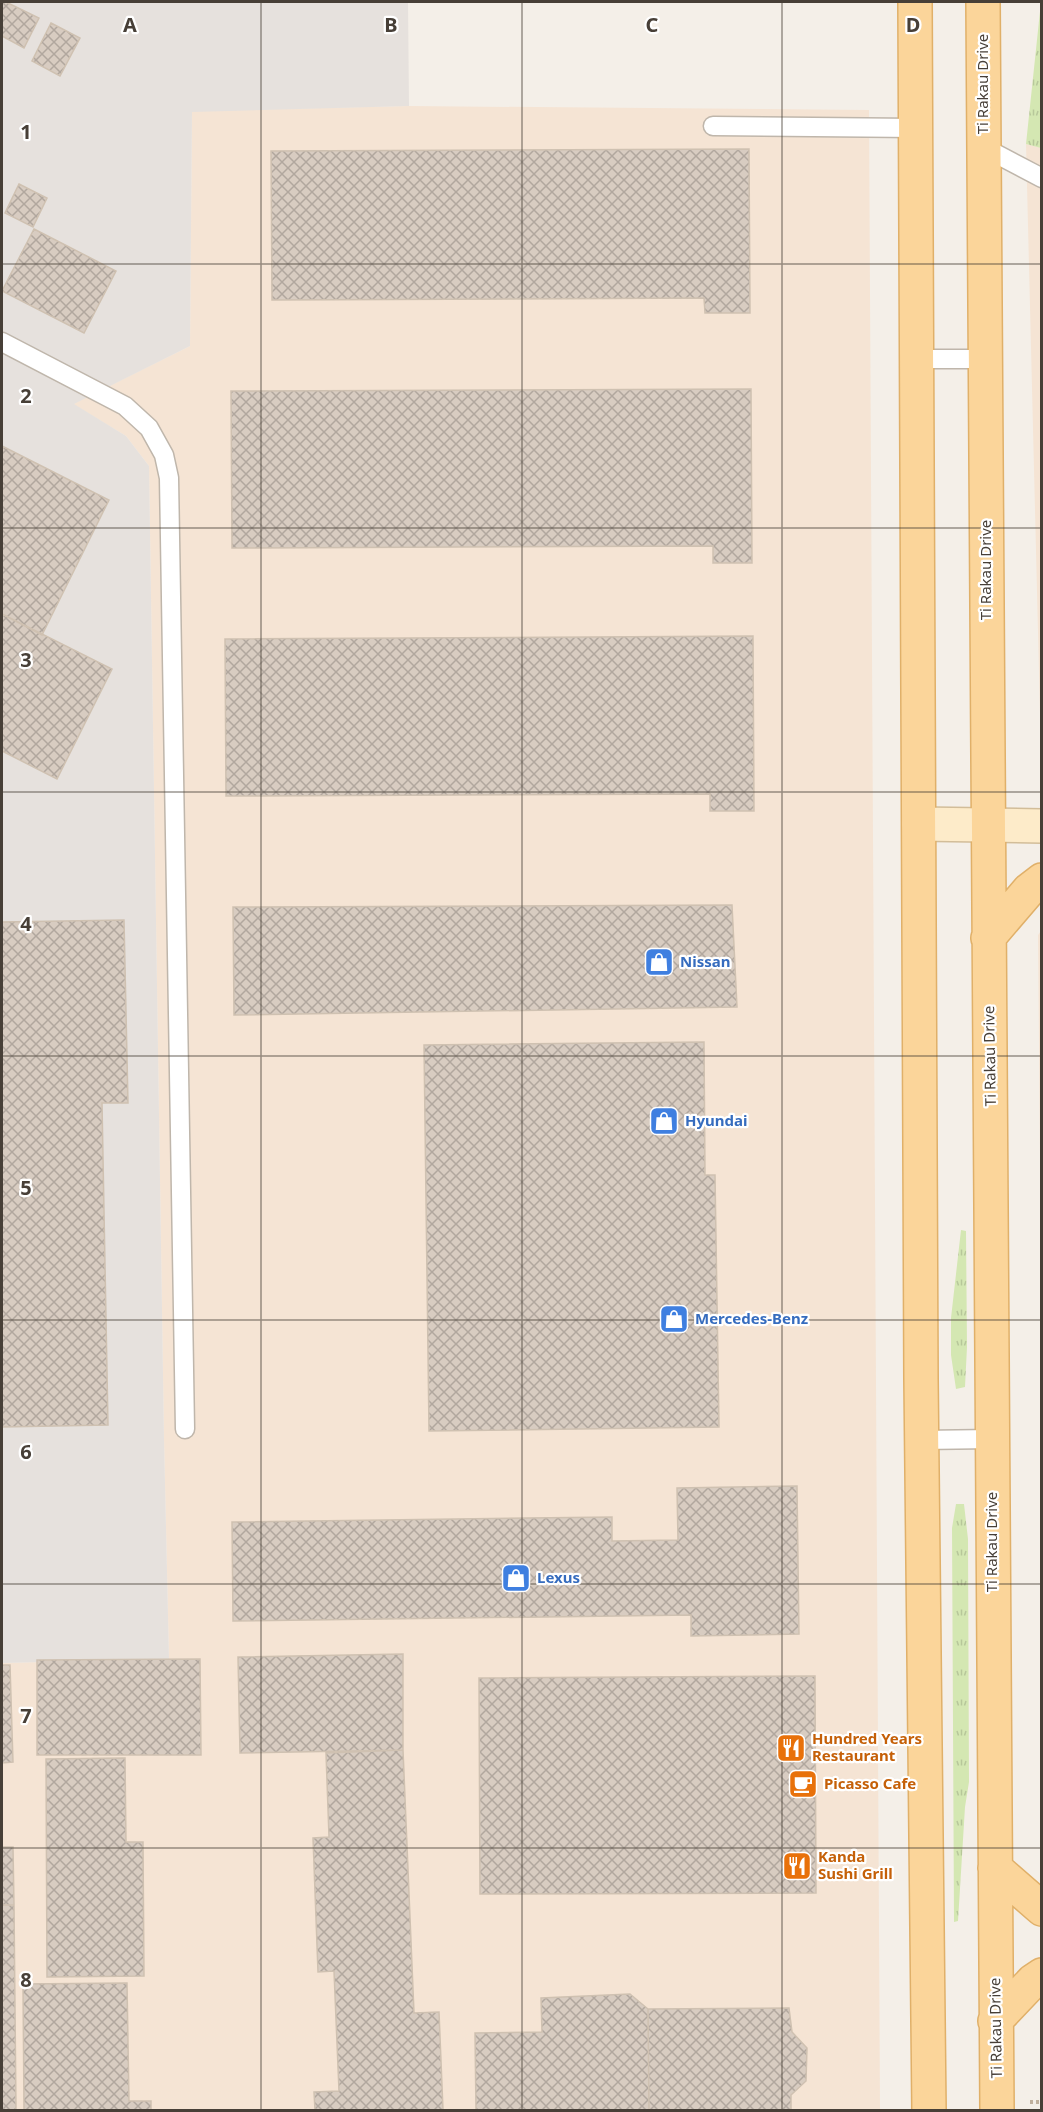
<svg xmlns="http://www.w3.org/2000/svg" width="1043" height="2112" viewBox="0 0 1043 2112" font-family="'Noto Sans',sans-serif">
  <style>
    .commercial { fill: #f5e4d4 }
    .industrial { fill: #e6e1dd }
    .grass { fill: url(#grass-tufts) }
    .building { fill: url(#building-cross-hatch); stroke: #cfc1b1; stroke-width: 1.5 }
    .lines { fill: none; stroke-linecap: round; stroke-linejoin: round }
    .lane-casing { stroke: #bfb6ab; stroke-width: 21 }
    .secondary-casing { stroke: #d2bd99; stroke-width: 36 }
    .primary-casing { stroke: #e0b069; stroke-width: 36 }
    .path { stroke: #c0b09d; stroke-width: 4; stroke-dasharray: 3 3; stroke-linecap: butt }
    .lane { stroke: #fff; stroke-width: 18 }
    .secondary { stroke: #fdebc9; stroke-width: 33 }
    .primary { stroke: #fbd59a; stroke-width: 33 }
    .grid { fill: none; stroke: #473f37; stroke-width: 1.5; stroke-opacity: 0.55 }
    .labels { text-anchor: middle; stroke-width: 4.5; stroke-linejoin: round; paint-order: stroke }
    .street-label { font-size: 15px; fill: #473f37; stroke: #fff }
    .shop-label { font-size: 15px; font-weight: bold; fill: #366cbe; stroke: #fff; text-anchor: start }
    .food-label { font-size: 15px; font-weight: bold; fill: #c56008; stroke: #fff; text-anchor: start }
    .grid-label { font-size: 20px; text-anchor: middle; font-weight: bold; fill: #473f37; stroke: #fff; stroke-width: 4.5; stroke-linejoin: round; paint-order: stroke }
  </style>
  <defs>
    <pattern id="grass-tufts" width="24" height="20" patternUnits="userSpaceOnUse" patternTransform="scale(1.5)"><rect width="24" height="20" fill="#d4e7b2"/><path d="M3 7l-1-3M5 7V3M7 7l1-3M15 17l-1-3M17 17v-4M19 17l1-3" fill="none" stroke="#b7c79a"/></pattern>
    <pattern id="building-cross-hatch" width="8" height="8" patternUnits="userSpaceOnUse" patternTransform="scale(1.5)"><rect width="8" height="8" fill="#d8ccc1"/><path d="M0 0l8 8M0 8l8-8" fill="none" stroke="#b1a79e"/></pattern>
  </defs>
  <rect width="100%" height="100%" fill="#f4efe8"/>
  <path class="commercial" d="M 409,106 L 869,110 L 880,2110 L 2,2110 L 2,1663 L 169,1659 L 164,1439 L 149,466 L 126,436 L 73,404 L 190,346 L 192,111 Z
    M 1026,144 L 1042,148 L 1041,755 L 1041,754 Z
    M 1041,931 L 1041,1264 L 1038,935 Z"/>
  <path class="industrial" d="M 2,2 L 408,2 L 409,106 L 192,112 L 190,346 L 74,404 L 126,436 L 149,466 L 164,1439 L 169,1659 L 2,1663 Z"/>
  <path class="grass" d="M 1041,2 L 1042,2 L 1041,148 L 1026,144 Z
    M 961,1230 L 966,1231 L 967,1347 L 965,1387 L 956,1389 L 951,1355 L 951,1318 Z
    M 956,1504 L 964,1504 L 968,1539 L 969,1782 L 965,1807 L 958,1921 L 954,1922 L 952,1528 Z"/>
  <path class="building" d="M 2,2 L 6,2 L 39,18 L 24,48 L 2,36 Z
    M 51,23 L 80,38 L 60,76 L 32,61 Z
    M 749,149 L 750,313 L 705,313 L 704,298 L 272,300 L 271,151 Z
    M 19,184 L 47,198 L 33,227 L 5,213 Z
    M 34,229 L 116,271 L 84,333 L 2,291 Z
    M 751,389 L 752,563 L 713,563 L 713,546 L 232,548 L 231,391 Z
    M 2,446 L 109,500 L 42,635 L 2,614 Z
    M 2,614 L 112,669 L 57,779 L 2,751 Z
    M 753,636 L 754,811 L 710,811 L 710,794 L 226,796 L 225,639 Z
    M 732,905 L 737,1007 L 234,1015 L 233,907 Z
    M 124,920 L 128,1103 L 102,1103 L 108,1425 L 2,1427 L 2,922 Z
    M 704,1042 L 705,1175 L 715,1175 L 719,1427 L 429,1431 L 424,1045 Z
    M 797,1486 L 799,1634 L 691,1636 L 691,1615 L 233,1621 L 232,1522 L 612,1517 L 612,1541 L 678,1540 L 677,1488 Z
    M 403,1654 L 403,1750 L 240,1753 L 238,1657 Z
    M 200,1659 L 201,1755 L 37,1755 L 37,1660 Z
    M 2,1665 L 10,1665 L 13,1762 L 2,1763 Z
    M 815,1676 L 816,1893 L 480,1894 L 479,1678 Z
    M 403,1750 L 414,2013 L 439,2012 L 443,2110 L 315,2110 L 314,2092 L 339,2091 L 334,1971 L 318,1972 L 313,1838 L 329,1837 L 326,1753 Z
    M 125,1758 L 126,1842 L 143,1842 L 144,1976 L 47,1977 L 46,1759 Z
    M 2,1847 L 13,1847 L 14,1905 L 2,1905 Z
    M 2,1905 L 14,1905 L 16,2110 L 2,2110 Z
    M 127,1983 L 129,2101 L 151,2101 L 151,2110 L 24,2110 L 23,1984 Z
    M 630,1994 L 648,2009 L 649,2110 L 476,2110 L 475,2033 L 542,2032 L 541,1998 Z
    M 789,2008 L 792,2032 L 807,2048 L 806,2081 L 791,2095 L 791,2110 L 649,2110 L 648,2009 Z"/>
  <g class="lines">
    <g class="lane-casing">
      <path id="lane" d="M 713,126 L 916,128
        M 983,147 L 1042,178
        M 2,342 L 125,406 L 149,428 L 164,455 L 169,478 L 185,1429
        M 917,359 L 985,359
        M 922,1440 L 992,1439"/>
    </g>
    <g class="secondary-casing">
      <path id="secondary" d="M 919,824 L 1042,826"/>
    </g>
    <g class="primary-casing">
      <path id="primary" d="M 915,2 L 921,1379 L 929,2110
        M 983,2 L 997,2110
        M 988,938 L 1029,890 L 1042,880
        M 995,1868 L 1042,1909
        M 995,2021 L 1033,1981 L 1042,1975"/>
    </g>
    <path class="path" d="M 1030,2102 L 1042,2102"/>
    <use href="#lane" class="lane"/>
    <use href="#secondary" class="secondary"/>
    <use href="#primary" class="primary"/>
  </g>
  <path class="grid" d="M 261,2 L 261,2110M 522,2 L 522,2110M 782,2 L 782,2110M 2,264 L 1042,264M 2,528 L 1042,528M 2,792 L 1042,792M 2,1056 L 1042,1056M 2,1320 L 1042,1320M 2,1584 L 1042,1584M 2,1848 L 1042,1848"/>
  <defs>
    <g id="shop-square" transform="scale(1.5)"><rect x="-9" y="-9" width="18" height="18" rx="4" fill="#3f7fe0" stroke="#fff"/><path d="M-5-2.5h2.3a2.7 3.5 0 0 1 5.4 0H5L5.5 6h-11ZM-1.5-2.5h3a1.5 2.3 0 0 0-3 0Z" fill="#fff"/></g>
    <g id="restaurant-square" transform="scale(1.5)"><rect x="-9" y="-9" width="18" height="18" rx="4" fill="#e8710a" stroke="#fff"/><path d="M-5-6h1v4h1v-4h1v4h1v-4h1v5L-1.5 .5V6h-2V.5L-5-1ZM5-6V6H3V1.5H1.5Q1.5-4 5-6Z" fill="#fff"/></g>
    <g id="cafe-square" transform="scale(1.5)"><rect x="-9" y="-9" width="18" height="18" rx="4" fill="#e8710a" stroke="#fff"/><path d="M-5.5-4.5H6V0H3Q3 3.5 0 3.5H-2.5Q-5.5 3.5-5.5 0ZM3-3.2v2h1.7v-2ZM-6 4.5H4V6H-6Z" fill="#fff"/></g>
  </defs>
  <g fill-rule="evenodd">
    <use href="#shop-square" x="659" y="962"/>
    <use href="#shop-square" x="664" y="1121"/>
    <use href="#shop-square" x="674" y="1319"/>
    <use href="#shop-square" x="516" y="1578"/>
    <use href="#restaurant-square" x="791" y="1748"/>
    <use href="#cafe-square" x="803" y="1784"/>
    <use href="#restaurant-square" x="797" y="1866"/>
  </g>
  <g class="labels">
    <g class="street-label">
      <text transform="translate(983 84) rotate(-90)" y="5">Ti Rakau Drive</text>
      <text transform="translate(986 570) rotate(-90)" y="5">Ti Rakau Drive</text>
      <text transform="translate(990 1056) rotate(-91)" y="5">Ti Rakau Drive</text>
      <text transform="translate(992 1542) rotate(-90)" y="5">Ti Rakau Drive</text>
      <text transform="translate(996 2028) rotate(-91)" y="5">Ti Rakau Drive</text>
    </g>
    <g class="shop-label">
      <text x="680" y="967">Nissan</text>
      <text x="685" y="1126">Hyundai</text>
      <text x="695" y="1324">Mercedes-Benz</text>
      <text x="537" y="1583">Lexus</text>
    </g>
    <g class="food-label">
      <text x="812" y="1744">Hundred Years<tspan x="812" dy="17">Restaurant</tspan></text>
      <text x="824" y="1789">Picasso Cafe</text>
      <text x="818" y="1862">Kanda<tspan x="818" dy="17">Sushi Grill</tspan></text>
    </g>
  </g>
  <g class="grid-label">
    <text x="130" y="32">A</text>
    <text x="391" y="32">B</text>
    <text x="652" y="32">C</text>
    <text x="913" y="32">D</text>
    <text x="26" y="139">1</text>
    <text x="26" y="403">2</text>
    <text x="26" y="667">3</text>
    <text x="26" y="931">4</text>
    <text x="26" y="1195">5</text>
    <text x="26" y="1459">6</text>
    <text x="26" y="1723">7</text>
    <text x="26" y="1987">8</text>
  </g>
  <rect width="1043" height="2112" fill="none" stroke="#473f37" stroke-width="6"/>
</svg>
